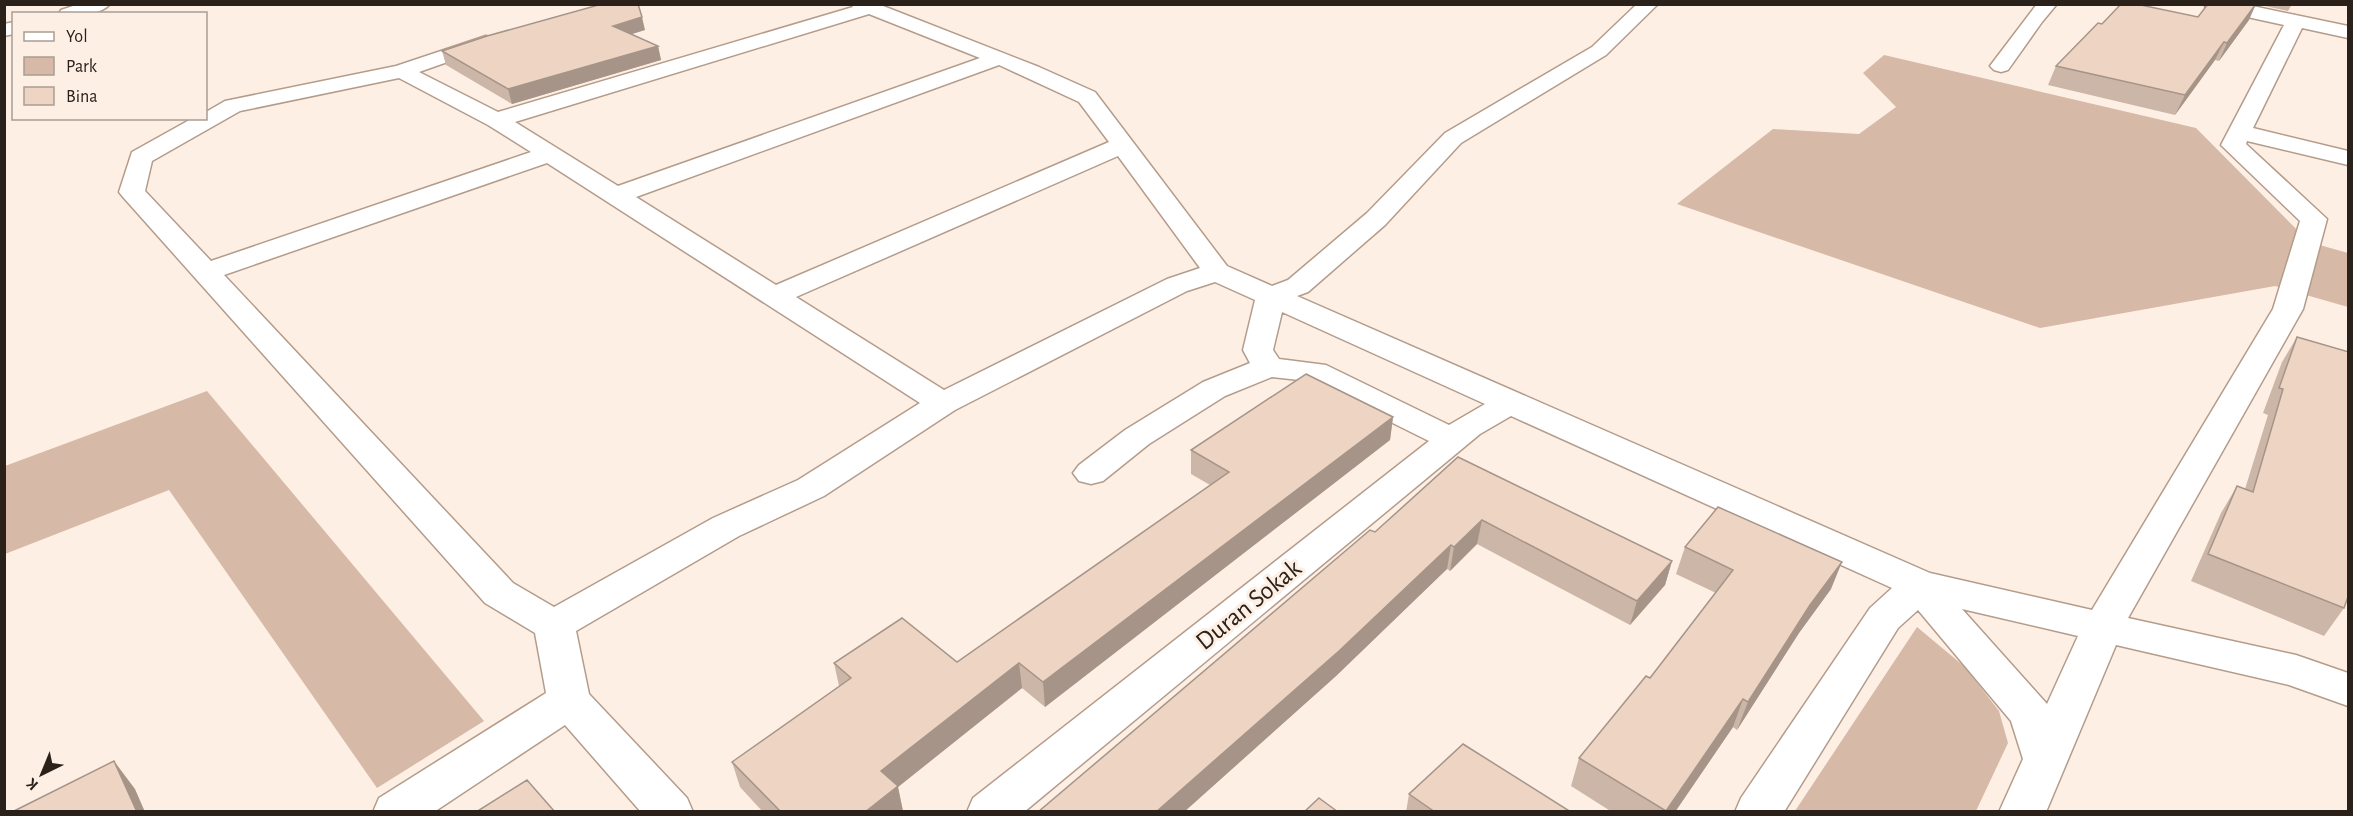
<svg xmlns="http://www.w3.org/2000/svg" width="2353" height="816" viewBox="0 0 2353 816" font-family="'Alegreya Sans',sans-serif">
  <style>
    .green { fill: #d6b9a6 }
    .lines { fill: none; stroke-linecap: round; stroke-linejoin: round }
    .minor-casing { stroke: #b49c8b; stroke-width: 3 }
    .minor { fill: #fff; fill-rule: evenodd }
    .wall { fill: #ccb6a8 }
    .shaded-wall { fill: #a69488 }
    .building { fill: #edd4c3; stroke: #a69488; stroke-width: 1.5 }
    .labels { text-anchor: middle; stroke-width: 6; stroke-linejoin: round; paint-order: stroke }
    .near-street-label { font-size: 26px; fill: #2a211a; stroke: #feefe4 }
  </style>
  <rect width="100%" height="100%" fill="#feefe4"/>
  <path class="green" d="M 1884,55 L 2196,128 L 2309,242 L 2348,253 L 2348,307 L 2275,286 L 2040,328 L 1677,204 L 1773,129 L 1859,134 L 1896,107 L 1863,73 Z
    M 207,391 L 484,721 L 377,788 L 169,490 L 5,554 L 5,466 Z
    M 1917,627 L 1965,667 L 1999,711 L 2008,743 L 1976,811 L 1795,811 Z"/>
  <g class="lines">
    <g class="minor-casing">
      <path id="minor" d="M 79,4 L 110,4 C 99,17 74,14 59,14 L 61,10 Z
        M 851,4 L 878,4 L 1039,67 L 1095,92 L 1227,266 L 1272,286 L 1288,280 L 1367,213 L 1445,133 L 1592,47 L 1637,4 L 1658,4 L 1606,55 L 1461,143 L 1385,225 L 1308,292 L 1297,296 L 1930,573 L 2092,610 L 2273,309 L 2300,221 L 2221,145 L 2284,25 L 2206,8 L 2204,4 L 2243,4 L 2348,26 L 2348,38 L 2302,28 L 2253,128 L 2348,151 L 2348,165 L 2247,141 L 2246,144 L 2327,219 L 2303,309 L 2128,618 L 2296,655 L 2348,673 L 2348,706 L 2289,685 L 2116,645 L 2046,812 L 1999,812 L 2023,759 L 2011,721 L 1918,610 L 1898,628 L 1784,812 L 1735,812 L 1741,798 L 1870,608 L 1892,588 L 1511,416 L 1480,434 L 1024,812 L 967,812 L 973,798 L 1429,441 L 1308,381 L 1272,377 L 1225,396 L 1149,444 L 1103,481 L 1091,484 L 1079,481 L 1073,473 L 1079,465 L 1125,430 L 1203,382 L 1250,363 L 1243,350 L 1255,300 L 1215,282 L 1187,291 L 955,410 L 824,496 L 739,536 L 576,631 L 589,694 L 687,798 L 693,812 L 641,812 L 565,725 L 434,812 L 373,812 L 379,798 L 546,693 L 535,633 L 485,603 L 123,197 L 119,192 L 132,152 L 193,118 L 206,118 L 206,112 L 225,101 L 396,66 L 486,36 L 493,38 L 496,42 L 493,46 L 419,72 L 498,112 L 853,7 ZM 869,14 L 980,58 L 618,186 L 515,122 ZM 999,65 L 1079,102 L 1109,142 L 776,285 L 636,197 ZM 399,78 L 488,125 L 531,152 L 211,261 L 145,191 L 152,161 L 240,111 ZM 1118,156 L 1200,268 L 1167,279 L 944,390 L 796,297 ZM 547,163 L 920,403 L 798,480 L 713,518 L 554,607 L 513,583 L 224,275 ZM 1282,312 L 1485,404 L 1449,425 L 1326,365 L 1279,359 L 1273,350 ZM 1962,609 L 2078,636 L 2047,704 Z
        M 2037,4 L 2057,4 L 2042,22 L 2008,70 L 2001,72 L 1994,70 L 1990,66 Z
        M 14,22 L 14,34 L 4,36 L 4,24 Z"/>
    </g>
    <use href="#minor" class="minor"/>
  </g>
  <path class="wall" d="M 2256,4 L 2292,4 L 2288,11 Z
    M 2198,17 L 2249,20 L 2219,61 L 2215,60 L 2175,115 L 2048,85 L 2056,66 L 2102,24 Z
    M 645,30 L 631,34 L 658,46 L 661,60 L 512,104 L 446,65 L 442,51 Z
    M 2297,337 L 2344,608 L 2324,636 L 2191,581 L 2221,513 L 2237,486 L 2245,489 L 2268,415 L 2263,413 L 2282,362 Z
    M 1393,417 L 1390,440 L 1045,707 L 1022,688 L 898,787 L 903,812 L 763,812 L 740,787 L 732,762 L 839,686 L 834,663 L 957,662 L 1210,485 L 1191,474 L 1191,450 Z
    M 1458,457 L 1672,561 L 1665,585 L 1630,625 L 1477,544 L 1450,571 L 1447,569 L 1336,676 L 1184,812 L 1038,812 L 1375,532 Z
    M 1685,547 L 1831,589 L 1799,633 L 1737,730 L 1733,727 L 1675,812 L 1612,812 L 1571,786 L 1579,758 L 1650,678 L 1716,593 L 1676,574 Z
    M 1409,794 L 1571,812 L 1406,812 Z"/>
  <path class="shaded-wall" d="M 2256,4 L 2249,20 L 2219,61 L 2227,43 Z
    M 642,17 L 645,30 L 616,39 L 613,26 Z
    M 2224,42 L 2215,60 L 2175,115 L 2185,95 Z
    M 658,46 L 661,60 L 512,104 L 508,89 Z
    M 1393,417 L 1390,440 L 1045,707 L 1043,682 Z
    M 1482,520 L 1477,544 L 1450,571 L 1454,547 Z
    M 1451,545 L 1447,569 L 1336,676 L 1184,812 L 1156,812 Z
    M 1672,561 L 1665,585 L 1630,625 L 1637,601 Z
    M 1842,562 L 1831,589 L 1799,633 L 1737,730 L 1748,702 L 1810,605 Z
    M 1019,663 L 1022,688 L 898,787 L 903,811 L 865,812 L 881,771 Z
    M 1743,699 L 1733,727 L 1675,812 L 1666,812 Z
    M 114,761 L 135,789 L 145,812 L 137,812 Z"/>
  <path class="building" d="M 602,4 L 638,4 L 642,17 L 613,26 L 658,46 L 508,89 L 442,51 L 487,36 Z
    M 2121,4 L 2136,4 L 2198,17 L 2208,4 L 2256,4 L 2227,43 L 2224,42 L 2185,95 L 2056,66 L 2098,23 L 2102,24 Z
    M 2297,337 L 2349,352 L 2349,594 L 2344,608 L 2208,554 L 2237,486 L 2253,492 L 2283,389 L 2279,388 Z
    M 1306,374 L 1393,417 L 1043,682 L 1019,663 L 881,771 L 898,786 L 865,812 L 781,812 L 732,762 L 851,678 L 834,663 L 902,618 L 957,662 L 1229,472 L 1191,450 Z
    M 1458,457 L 1672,561 L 1637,601 L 1482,520 L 1454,547 L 1451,545 L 1339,651 L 1156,812 L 1038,812 L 1370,530 L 1375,532 Z
    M 1718,507 L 1842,562 L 1810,605 L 1748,702 L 1743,699 L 1666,811 L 1579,758 L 1646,676 L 1650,678 L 1733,570 L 1685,547 Z
    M 1463,744 L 1571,812 L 1435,812 L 1409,794 Z
    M 114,761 L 137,812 L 12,812 Z
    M 527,780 L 555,812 L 476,812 Z
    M 1319,798 L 1338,812 L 1304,812 Z"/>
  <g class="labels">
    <g class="near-street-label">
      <text transform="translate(1248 604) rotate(-39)" y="9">Duran Sokak</text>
    </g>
  </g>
  <rect width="2353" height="816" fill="none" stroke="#2a211a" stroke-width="12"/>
  <rect x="12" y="12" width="195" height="108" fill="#feefe4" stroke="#a99d93" stroke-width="1.5"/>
  <rect x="24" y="32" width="30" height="9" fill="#ffffff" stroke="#a99d93" stroke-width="1.5"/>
  <text x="66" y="42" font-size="18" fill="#2a211a">Yol</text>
  <rect x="24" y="57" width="30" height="18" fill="#d6b9a6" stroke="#a99d93" stroke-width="1.5"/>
  <text x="66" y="72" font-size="18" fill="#2a211a">Park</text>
  <rect x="24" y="87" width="30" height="18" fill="#edd4c3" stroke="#a99d93" stroke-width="1.5"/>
  <text x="66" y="102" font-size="18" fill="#2a211a">Bina</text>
  <g transform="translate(42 774) rotate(223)" stroke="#feefe4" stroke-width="4.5" paint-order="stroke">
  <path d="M0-4.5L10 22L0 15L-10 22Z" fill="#2a211a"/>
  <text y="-9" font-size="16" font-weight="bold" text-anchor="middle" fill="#2a211a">K</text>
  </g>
</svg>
